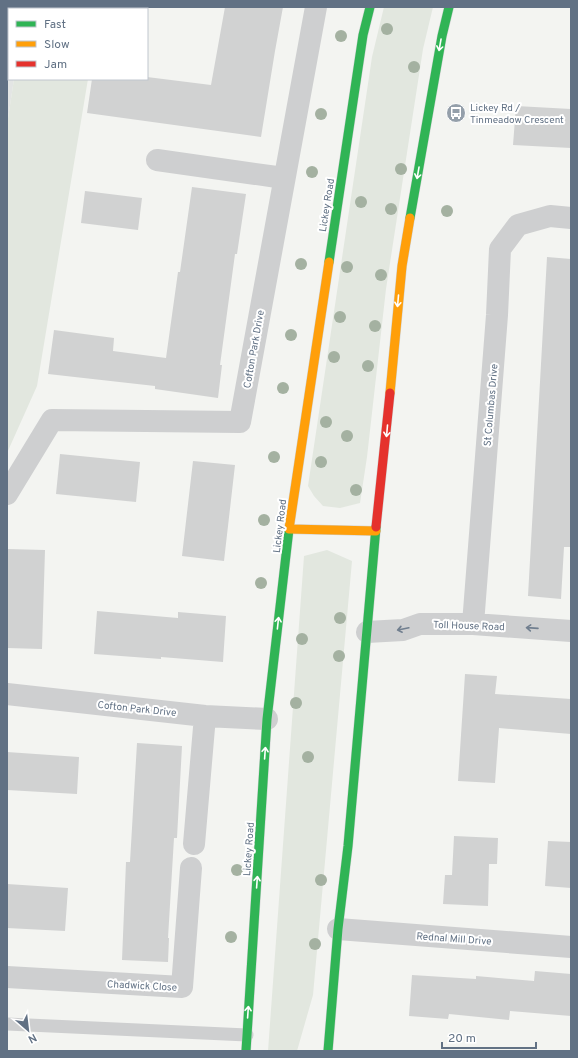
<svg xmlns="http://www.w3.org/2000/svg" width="578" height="1058" viewBox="0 0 578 1058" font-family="Overpass,sans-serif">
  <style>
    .built { fill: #e3e5e4 }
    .green { fill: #e2e7df }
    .building { fill: #d1d2d2 }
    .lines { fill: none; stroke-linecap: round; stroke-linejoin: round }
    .fast-casing { stroke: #cfd1d2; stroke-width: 10 }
    .slow-casing { stroke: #cfd1d2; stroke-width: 10 }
    .jam-casing { stroke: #cfd1d2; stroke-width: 10 }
    .lane { stroke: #cecfd0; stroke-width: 13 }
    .street { stroke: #cecfd0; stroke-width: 22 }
    .fast { stroke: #30b455; stroke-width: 9 }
    .slow { stroke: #ff9f0a; stroke-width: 9 }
    .jam { stroke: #e5322d; stroke-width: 9 }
    .tree { fill: #a4b1a1 }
    .oneway { stroke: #fff }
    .oneway2 { stroke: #717f8f }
    .labels { text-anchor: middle; stroke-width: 4; stroke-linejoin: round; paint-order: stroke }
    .poi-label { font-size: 10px; fill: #617184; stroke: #fff; text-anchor: start }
    .street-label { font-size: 10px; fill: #617184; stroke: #fff }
  </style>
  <rect width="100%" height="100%" fill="#f3f4f1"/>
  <path class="built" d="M 7,7 L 25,7 L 25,9 L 9,9 L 9,79 L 14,79 L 7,125 Z"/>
  <path class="green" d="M 25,7 L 100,7 L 100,9 L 25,9 Z
    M 384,7 L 433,7 L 423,49 L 386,289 L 367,457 L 360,503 L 340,508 L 323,506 L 314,496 L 308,486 L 372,57 Z
    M 14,79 L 88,79 L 37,386 L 7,453 L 7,125 Z
    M 327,550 L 352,561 L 313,995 L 297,1051 L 268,1051 L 304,556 Z"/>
  <path class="building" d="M 225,7 L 283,7 L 275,51 L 261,137 L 87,113 L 92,79 L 147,79 L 147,77 L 211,85 Z
    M 516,106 L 571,109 L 571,148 L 513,145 Z
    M 192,187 L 246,194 L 237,254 L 235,254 L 220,365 L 222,365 L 218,398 L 155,389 L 155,386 L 48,374 L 54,330 L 114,338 L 113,351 L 166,358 L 178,272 L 180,272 Z
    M 85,191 L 142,198 L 138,230 L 81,223 Z
    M 547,257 L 571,259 L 571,547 L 564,547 L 561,599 L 528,596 Z
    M 60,454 L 140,462 L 136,502 L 56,494 Z
    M 193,461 L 235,465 L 224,561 L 182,556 Z
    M 7,549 L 45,550 L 42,649 L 7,648 Z
    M 97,611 L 178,618 L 178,612 L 226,616 L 223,662 L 161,657 L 161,659 L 94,654 Z
    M 465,674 L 497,676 L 495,694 L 571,699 L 571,734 L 499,728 L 495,783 L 458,781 Z
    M 137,743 L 182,746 L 177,838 L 174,838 L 168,938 L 169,938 L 168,962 L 122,960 L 126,862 L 130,862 Z
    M 7,752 L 79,757 L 77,794 L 7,790 Z
    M 454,836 L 498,838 L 497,864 L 489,864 L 488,906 L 443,904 L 445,875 L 452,875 Z
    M 548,841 L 571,842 L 571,888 L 545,886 Z
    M 7,884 L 68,888 L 65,931 L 7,928 Z
    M 535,971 L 571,974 L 571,1016 L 510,1011 L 509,1020 L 449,1014 L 448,1019 L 409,1016 L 412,975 L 476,979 L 476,976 L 534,981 Z"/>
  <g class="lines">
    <g class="fast-casing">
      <path id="fast" d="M 410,218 L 442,36 L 449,7
        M 329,262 L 363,35 L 370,7
        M 246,1051 L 267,719 L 289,529
        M 328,1051 L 338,929 L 348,846 L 376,527"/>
    </g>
    <g class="slow-casing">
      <path id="slow" d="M 390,393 L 402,266 L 410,218
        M 289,529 L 376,531
        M 289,529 L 329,262"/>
    </g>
    <g class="jam-casing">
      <path id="jam" d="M 376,527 L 390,393"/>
    </g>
    <path class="lane" d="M 7,1024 L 247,1035"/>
    <path class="street" d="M 157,160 L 284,178
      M 7,494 L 52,420 L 240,422 L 316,7
      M 473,624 L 497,315 L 500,249 L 518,225 L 550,216 L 571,218
      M 367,632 L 403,630 L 420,624 L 473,624 L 571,631
      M 7,694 L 205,716 L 267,719
      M 194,844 L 205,716
      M 338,929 L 571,947
      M 7,977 L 182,987 L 191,868"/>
    <use href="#fast" class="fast"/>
    <use href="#slow" class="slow"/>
    <use href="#jam" class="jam"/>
  </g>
  <g class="tree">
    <circle cx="387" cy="29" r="6"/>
    <circle cx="341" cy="36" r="6"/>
    <circle cx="414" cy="67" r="6"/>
    <circle cx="321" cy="114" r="6"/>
    <circle cx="401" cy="169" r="6"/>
    <circle cx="312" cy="172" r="6"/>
    <circle cx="361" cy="202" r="6"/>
    <circle cx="391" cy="209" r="6"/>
    <circle cx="447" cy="211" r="6"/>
    <circle cx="301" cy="264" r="6"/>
    <circle cx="347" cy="267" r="6"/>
    <circle cx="381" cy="275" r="6"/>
    <circle cx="340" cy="317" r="6"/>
    <circle cx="375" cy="326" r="6"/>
    <circle cx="291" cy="335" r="6"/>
    <circle cx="334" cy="357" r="6"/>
    <circle cx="368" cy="366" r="6"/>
    <circle cx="283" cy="388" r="6"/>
    <circle cx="326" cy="422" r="6"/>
    <circle cx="347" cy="436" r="6"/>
    <circle cx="274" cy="457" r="6"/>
    <circle cx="321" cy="462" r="6"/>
    <circle cx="356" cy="490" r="6"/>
    <circle cx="264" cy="520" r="6"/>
    <circle cx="261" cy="583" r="6"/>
    <circle cx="340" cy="618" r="6"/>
    <circle cx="302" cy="639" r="6"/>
    <circle cx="339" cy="656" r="6"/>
    <circle cx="296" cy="703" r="6"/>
    <circle cx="308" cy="757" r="6"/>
    <circle cx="237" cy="870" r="6"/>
    <circle cx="321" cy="880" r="6"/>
    <circle cx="231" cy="937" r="6"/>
    <circle cx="315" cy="944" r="6"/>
  </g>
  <defs><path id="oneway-shaft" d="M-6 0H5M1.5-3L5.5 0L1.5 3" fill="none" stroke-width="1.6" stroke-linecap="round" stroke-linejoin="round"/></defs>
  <g class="oneway">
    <use href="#oneway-shaft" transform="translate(440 45) rotate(100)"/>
    <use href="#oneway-shaft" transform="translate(418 173) rotate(100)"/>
    <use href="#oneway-shaft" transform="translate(398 301) rotate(95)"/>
    <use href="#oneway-shaft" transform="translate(387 431) rotate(95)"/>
    <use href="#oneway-shaft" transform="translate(278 623) rotate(-84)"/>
    <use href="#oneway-shaft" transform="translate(265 753) rotate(-86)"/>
    <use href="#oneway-shaft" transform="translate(257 882) rotate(-86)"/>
    <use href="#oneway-shaft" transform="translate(248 1012) rotate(-86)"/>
  </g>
  <g class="oneway2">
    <use href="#oneway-shaft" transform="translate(532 628) rotate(-176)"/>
    <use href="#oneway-shaft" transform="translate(403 629) rotate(168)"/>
  </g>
  <defs>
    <g id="bus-disc" transform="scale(1)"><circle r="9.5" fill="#949faa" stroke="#fff"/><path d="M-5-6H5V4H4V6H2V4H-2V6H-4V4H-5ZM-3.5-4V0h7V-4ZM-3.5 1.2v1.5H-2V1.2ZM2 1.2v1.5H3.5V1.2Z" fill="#fff"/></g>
  </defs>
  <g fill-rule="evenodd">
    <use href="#bus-disc" x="456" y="113"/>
  </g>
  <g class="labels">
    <g class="poi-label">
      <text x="470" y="111">Lickey Rd /<tspan x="470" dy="12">Tinmeadow Crescent</tspan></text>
    </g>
    <g class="street-label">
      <text transform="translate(326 205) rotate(-81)" y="4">Lickey Road</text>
      <text transform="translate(253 349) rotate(-80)" y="4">Cofton Park Drive</text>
      <text transform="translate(490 405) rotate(-85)" y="4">St Columbas Drive</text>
      <text transform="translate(279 526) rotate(-83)" y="4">Lickey Road</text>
      <text transform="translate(469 625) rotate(2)" y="4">Toll House Road</text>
      <text transform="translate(137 708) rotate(6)" y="4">Cofton Park Drive</text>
      <text transform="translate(248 849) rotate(-86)" y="4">Lickey Road</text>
      <text transform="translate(454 938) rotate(4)" y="4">Rednal Mill Drive</text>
      <text transform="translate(142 985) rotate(3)" y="4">Chadwick Close</text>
    </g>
  </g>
  <rect width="578" height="1058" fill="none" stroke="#617184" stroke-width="16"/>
  <rect x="8" y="8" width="140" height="72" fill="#ffffff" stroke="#c0c6ce"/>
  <rect x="16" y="21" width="20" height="6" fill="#30b455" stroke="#c0c6ce"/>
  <text x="44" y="28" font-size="12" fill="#617184">Fast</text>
  <rect x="16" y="41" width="20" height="6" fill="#ff9f0a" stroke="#c0c6ce"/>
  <text x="44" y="48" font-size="12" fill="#617184">Slow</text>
  <rect x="16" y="61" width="20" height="6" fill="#e5322d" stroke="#c0c6ce"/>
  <text x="44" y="68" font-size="12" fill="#617184">Jam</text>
  <g transform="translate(28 1030) rotate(152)" stroke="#ffffff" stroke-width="3" paint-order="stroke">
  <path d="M0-3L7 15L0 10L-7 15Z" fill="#617184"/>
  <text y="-6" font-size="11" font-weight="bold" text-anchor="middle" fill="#617184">N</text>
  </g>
  <path d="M442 1042v6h94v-6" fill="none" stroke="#617184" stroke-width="2"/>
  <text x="448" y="1042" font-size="12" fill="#617184" stroke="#ffffff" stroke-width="3" paint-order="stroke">20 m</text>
</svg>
